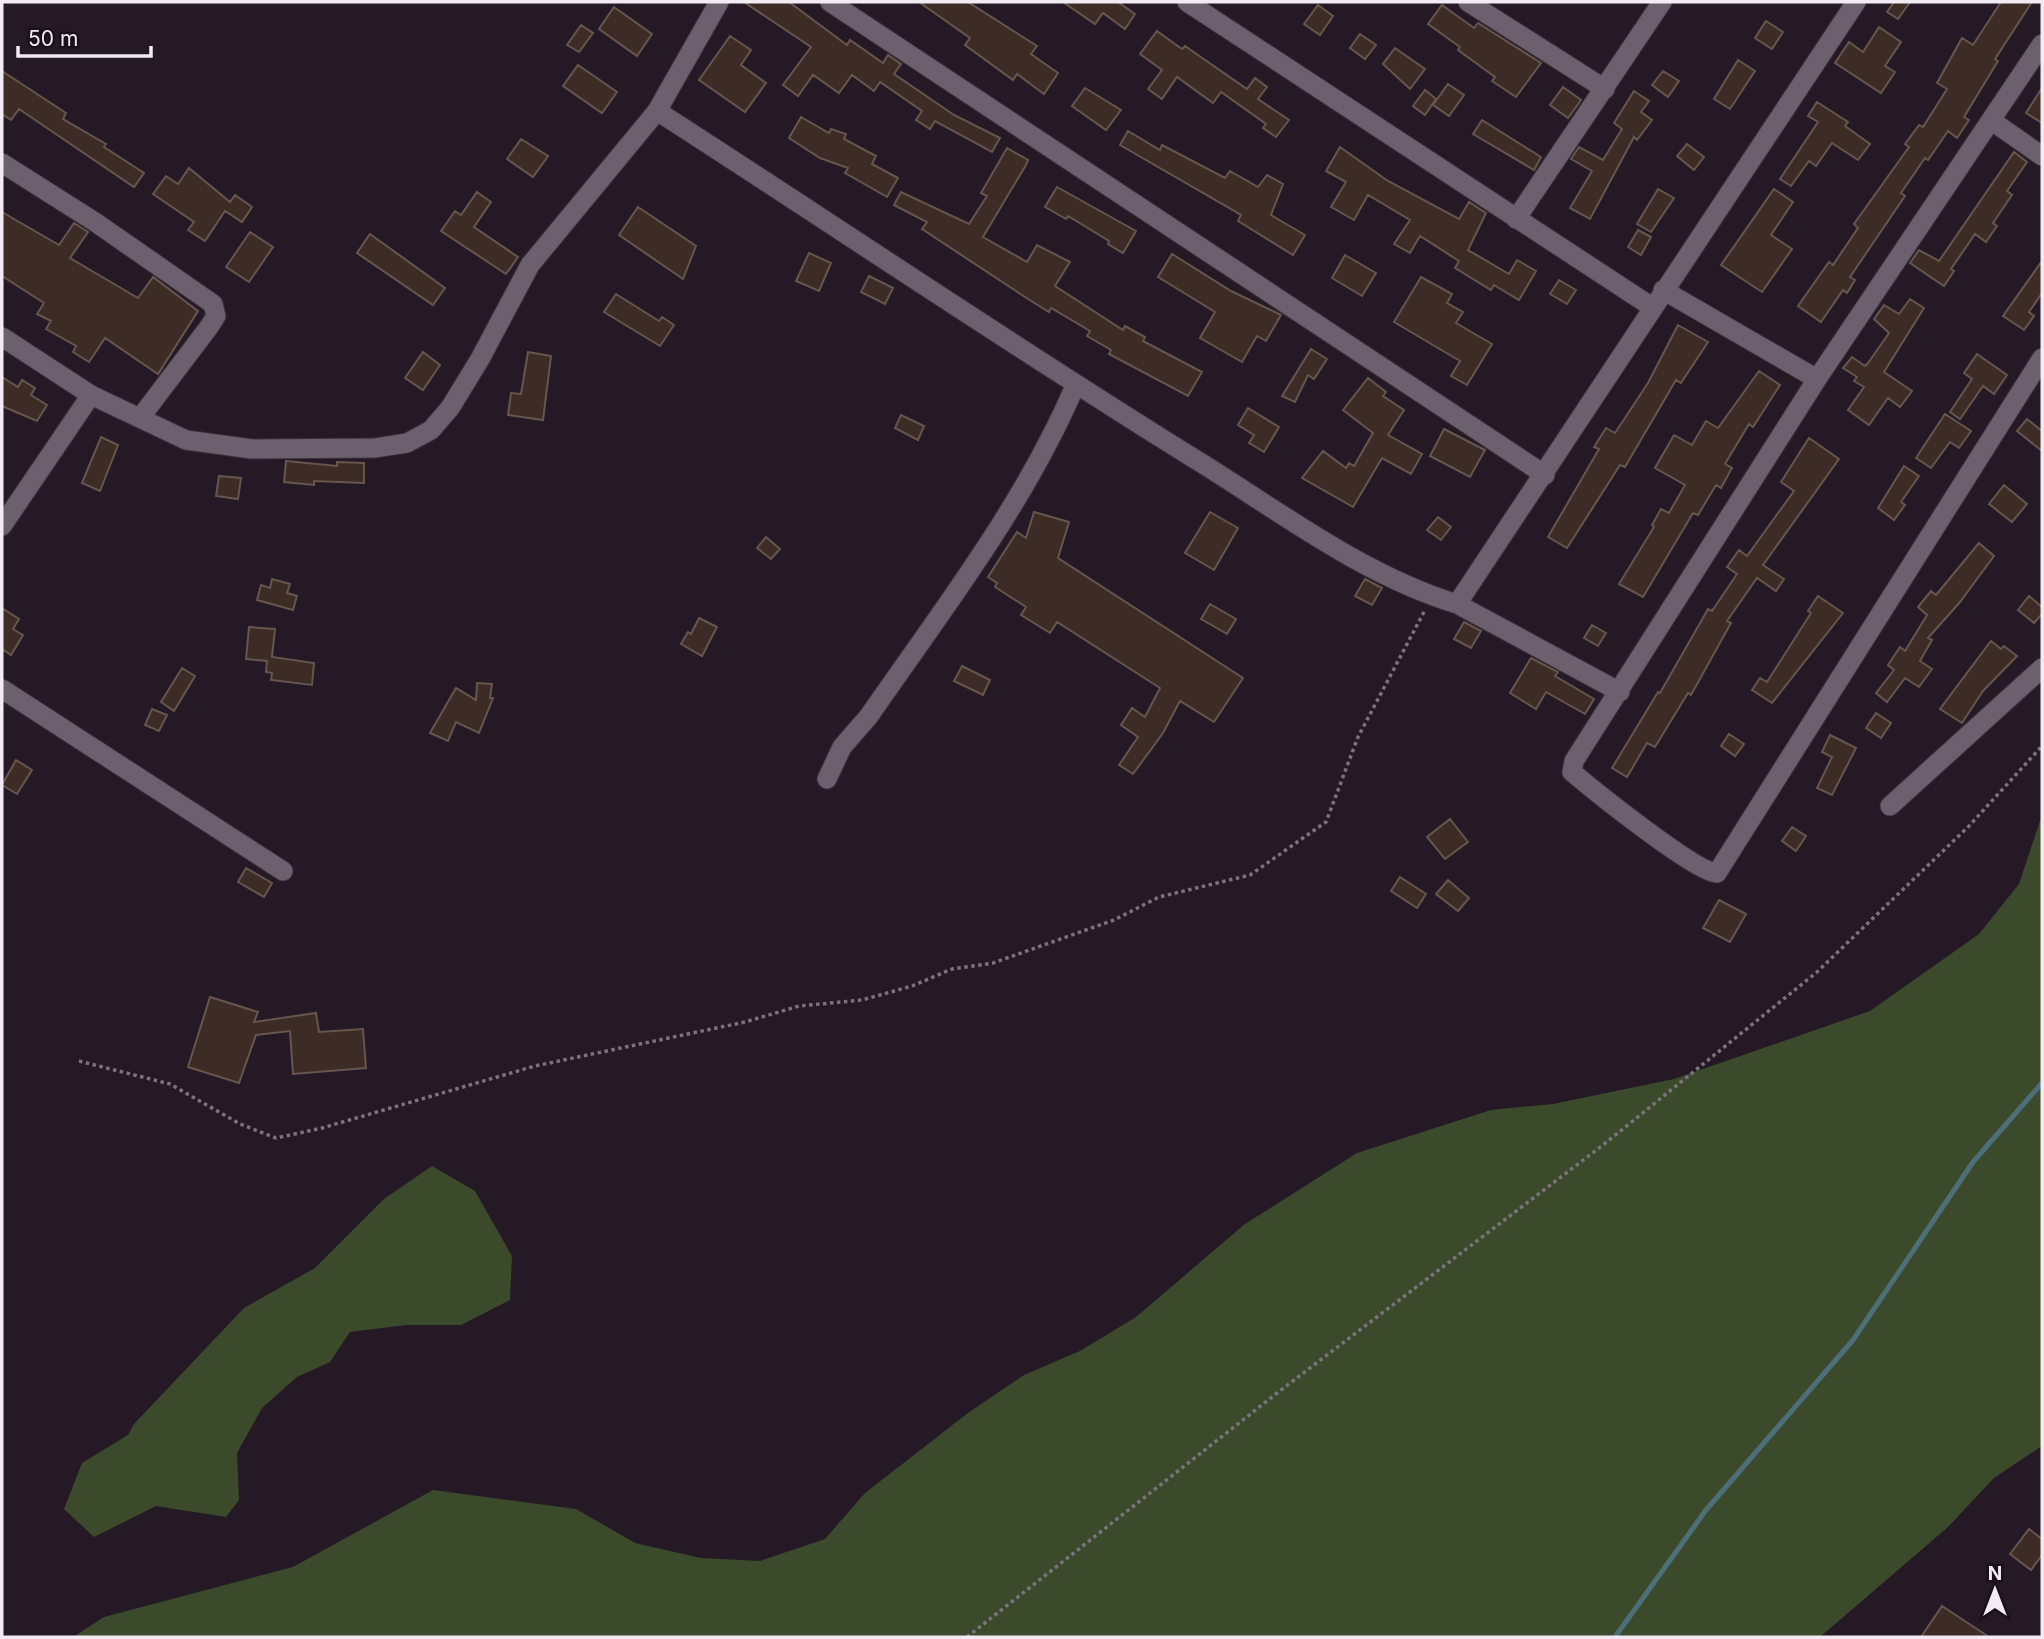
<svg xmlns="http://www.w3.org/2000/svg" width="2044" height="1639" viewBox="0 0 2044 1639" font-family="Inter,sans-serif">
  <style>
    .green { fill: #3c4a2c }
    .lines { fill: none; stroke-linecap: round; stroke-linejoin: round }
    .stream { stroke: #4e6e79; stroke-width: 5 }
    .building { fill: #3c2c25; stroke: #67564e; stroke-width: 2 }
    .street-casing { stroke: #3b333c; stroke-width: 21 }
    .path { stroke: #7c737d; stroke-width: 3.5; stroke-dasharray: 3.5 3.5; stroke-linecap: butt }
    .street { stroke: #6d606e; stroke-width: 19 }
  </style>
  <rect width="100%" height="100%" fill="#241925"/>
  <path class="green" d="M 2042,815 L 2042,1446 L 1994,1478 L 1948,1527 L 1820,1637 L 73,1637 L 104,1617 L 293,1567 L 433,1490 L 576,1509 L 635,1543 L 701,1558 L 760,1561 L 825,1539 L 865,1493 L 968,1413 L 1024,1375 L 1080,1351 L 1136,1317 L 1245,1224 L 1357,1153 L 1491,1110 L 1553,1104 L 1674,1079 L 1870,1011 L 1979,934 L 2019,884 Z
    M 432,1166 L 475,1191 L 512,1256 L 510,1300 L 461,1325 L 406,1325 L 350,1332 L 330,1362 L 297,1377 L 262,1408 L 237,1453 L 239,1500 L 226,1517 L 156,1506 L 94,1537 L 64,1509 L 82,1463 L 128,1435 L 134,1424 L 244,1308 L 315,1268 L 384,1199 Z"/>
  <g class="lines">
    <path class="stream" d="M 1615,1637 L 1706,1510 L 1853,1340 L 1973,1162 L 2042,1083"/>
  </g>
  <path class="building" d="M 744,2 L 789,2 L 847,45 L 850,40 L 883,63 L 888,55 L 901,64 L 894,74 L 954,115 L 1000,138 L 992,152 L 935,121 L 930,129 L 916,120 L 922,111 L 880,82 L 874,91 L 852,75 L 839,93 L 813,75 L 798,96 L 783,85 L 811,47 Z
    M 919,2 L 968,2 L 1037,46 L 1031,54 L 1058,73 L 1044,94 L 1017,74 L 1013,80 L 965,45 L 970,38 Z
    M 1063,2 L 1118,2 L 1135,14 L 1125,29 L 1103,13 L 1095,24 Z
    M 1894,2 L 1910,2 L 1898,19 L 1887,12 Z
    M 2001,2 L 2032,2 L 1995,59 L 1998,61 L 1964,117 L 1969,120 L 1957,138 L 1948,131 L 1928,160 L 1925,158 L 1901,193 L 1905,196 L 1850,277 L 1855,280 L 1847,293 L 1843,290 L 1821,322 L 1798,306 L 1829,262 L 1833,265 L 1858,228 L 1854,224 L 1909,147 L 1905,144 L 1919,125 L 1923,127 L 1947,89 L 1937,83 L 1962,38 L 1973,45 Z
    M 1318,5 L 1333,16 L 1320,35 L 1304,24 Z
    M 1442,5 L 1474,28 L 1478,23 L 1541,63 L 1516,97 L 1492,81 L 1495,77 L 1458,50 L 1460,47 L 1428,24 Z
    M 614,7 L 652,34 L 637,56 L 599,29 Z
    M 1766,21 L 1783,32 L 1772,49 L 1755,38 Z
    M 581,25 L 593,33 L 579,52 L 567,45 Z
    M 1879,27 L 1901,42 L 1885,66 L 1895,72 L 1881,93 L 1835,63 L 1849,42 L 1863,52 Z
    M 1157,31 L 1182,49 L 1185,46 L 1247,89 L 1255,78 L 1267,87 L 1258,99 L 1289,120 L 1276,137 L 1263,128 L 1266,124 L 1221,92 L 1213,103 L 1177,77 L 1162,99 L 1148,89 L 1162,70 L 1140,54 Z
    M 1360,34 L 1376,45 L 1365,59 L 1350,48 Z
    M 730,36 L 751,50 L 741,65 L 766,83 L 745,112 L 699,80 Z
    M 1395,48 L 1425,69 L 1410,89 L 1383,64 Z
    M 1738,60 L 1755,71 L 1730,109 L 1714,99 Z
    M 578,65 L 617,92 L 602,113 L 563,86 Z
    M 2,71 L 66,113 L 63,119 L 106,144 L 104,147 L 144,173 L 134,187 L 19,109 L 11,120 L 2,114 Z
    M 1663,71 L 1679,81 L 1668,97 L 1652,85 Z
    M 1448,84 L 1464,95 L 1449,116 L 1433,105 Z
    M 1563,87 L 1581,100 L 1568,118 L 1550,105 Z
    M 1085,88 L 1121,110 L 1106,130 L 1072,106 Z
    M 2042,88 L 2042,123 L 2026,113 Z
    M 1425,90 L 1436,99 L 1425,115 L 1413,106 Z
    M 1634,91 L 1649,101 L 1641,112 L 1652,120 L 1637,140 L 1634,137 L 1590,219 L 1570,208 L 1592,171 L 1571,159 L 1579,147 L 1603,160 L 1622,129 L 1614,123 Z
    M 1817,102 L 1848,122 L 1845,126 L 1870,144 L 1858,160 L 1832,143 L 1816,166 L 1809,161 L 1791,186 L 1780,179 L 1818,122 L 1808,116 Z
    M 801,117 L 829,133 L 831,129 L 846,134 L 844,139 L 876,156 L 872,164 L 898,178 L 887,197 L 845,173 L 848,168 L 820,158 L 789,138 Z
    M 1482,120 L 1541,157 L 1534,170 L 1473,134 Z
    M 1128,131 L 1160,150 L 1162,145 L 1225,178 L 1230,171 L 1258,187 L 1267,175 L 1283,184 L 1271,215 L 1305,235 L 1293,255 L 1238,221 L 1241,215 L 1120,145 Z
    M 521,139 L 548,156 L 533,177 L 507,159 Z
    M 1687,144 L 1704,157 L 1694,170 L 1677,156 Z
    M 1340,147 L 1388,181 L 1459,219 L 1469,202 L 1486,213 L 1468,250 L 1509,274 L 1517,260 L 1536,271 L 1519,300 L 1494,285 L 1491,290 L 1455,268 L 1459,261 L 1420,236 L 1410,253 L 1394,244 L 1410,220 L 1368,195 L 1354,220 L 1331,207 L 1346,182 L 1326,171 Z
    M 1007,148 L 1028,160 L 1026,165 L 983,237 L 1027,262 L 1037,245 L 1070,262 L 1055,286 L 1123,330 L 1125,326 L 1145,337 L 1143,341 L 1202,372 L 1188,396 L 1109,354 L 1111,350 L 1087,336 L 1090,331 L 1051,308 L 1049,312 L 1028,299 L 922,229 L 927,222 L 894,205 L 901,192 L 969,224 L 987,196 L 981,193 Z
    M 2014,152 L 2027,162 L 2007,191 L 2012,195 L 1993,223 L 1997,226 L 1986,242 L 1975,234 L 1951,269 L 1954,271 L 1944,286 L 1910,263 L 1919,250 L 1939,261 Z
    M 189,168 L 230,202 L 235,195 L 252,207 L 242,222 L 225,211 L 205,241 L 188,230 L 194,222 L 153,194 L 166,176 L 178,184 Z
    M 1057,187 L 1136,231 L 1123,253 L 1108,244 L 1109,241 L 1068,216 L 1066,219 L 1045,207 Z
    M 1658,189 L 1674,198 L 1651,232 L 1637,224 Z
    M 1774,189 L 1793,202 L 1771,235 L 1792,249 L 1762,292 L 1721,265 Z
    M 477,192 L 491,202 L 474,227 L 518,257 L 506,274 L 441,231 L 455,211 L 461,215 Z
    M 638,207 L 696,246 L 683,279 L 619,235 Z
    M 2,212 L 59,245 L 74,223 L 88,232 L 70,258 L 138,298 L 153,277 L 198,311 L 158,374 L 105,338 L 89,362 L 73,352 L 76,346 L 46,329 L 51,321 L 37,314 L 44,303 L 2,276 Z
    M 1638,230 L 1651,237 L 1641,255 L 1628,247 Z
    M 250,232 L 273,247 L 249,282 L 226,267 Z
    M 370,234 L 445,288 L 433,305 L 357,253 Z
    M 809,253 L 831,263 L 819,291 L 796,281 Z
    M 1172,254 L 1231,291 L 1281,315 L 1266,341 L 1257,336 L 1242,362 L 1200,338 L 1215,312 L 1158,277 Z
    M 1345,255 L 1376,273 L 1362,296 L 1332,278 Z
    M 2042,261 L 2042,293 L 2029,312 L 2034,316 L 2024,330 L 2003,316 Z
    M 869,276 L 893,288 L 885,304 L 861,292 Z
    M 1421,277 L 1452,294 L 1447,303 L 1463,312 L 1456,323 L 1492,344 L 1467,385 L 1451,376 L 1460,361 L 1394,322 Z
    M 1559,280 L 1576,290 L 1567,304 L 1550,294 Z
    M 616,294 L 659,321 L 662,317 L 674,325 L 660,346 L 604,312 Z
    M 1910,299 L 1924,308 L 1884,372 L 1912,391 L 1900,407 L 1888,398 L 1869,425 L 1848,410 L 1864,387 L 1854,381 L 1857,377 L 1843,368 L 1852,357 L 1865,366 L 1868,363 L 1889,333 L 1874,319 L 1884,305 L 1899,314 Z
    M 1678,325 L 1708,342 L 1681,383 L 1676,380 L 1625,467 L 1620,465 L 1567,548 L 1548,537 L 1599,449 L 1594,447 L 1606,428 L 1615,433 L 1648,383 Z
    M 1311,349 L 1327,359 L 1314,379 L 1308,375 L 1295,402 L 1282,396 Z
    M 423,352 L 440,365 L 423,390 L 405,378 Z
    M 528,352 L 551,356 L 543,420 L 508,415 L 511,393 L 521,394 Z
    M 1977,354 L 2007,375 L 1994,394 L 1983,386 L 1960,419 L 1950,412 L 1972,379 L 1964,373 Z
    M 1759,371 L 1780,385 L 1753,427 L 1749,424 L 1725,464 L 1732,468 L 1721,488 L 1716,485 L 1698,515 L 1693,513 L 1643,597 L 1619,584 L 1654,527 L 1652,525 L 1661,509 L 1669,513 L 1685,485 L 1655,468 L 1674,435 L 1692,445 L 1706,421 L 1718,428 Z
    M 2,377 L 18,387 L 22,380 L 35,388 L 31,395 L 47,405 L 37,421 L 2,406 Z
    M 1368,378 L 1386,392 L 1383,396 L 1404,410 L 1388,435 L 1422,454 L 1411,474 L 1382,458 L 1353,507 L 1302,478 L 1323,451 L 1346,468 L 1349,463 L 1354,466 L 1373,433 L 1343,410 Z
    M 1248,408 L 1279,427 L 1264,452 L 1249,443 L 1254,435 L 1238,425 Z
    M 1945,414 L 1971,431 L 1959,448 L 1950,442 L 1931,468 L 1916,458 Z
    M 901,415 L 924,426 L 918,440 L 895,428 Z
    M 2027,419 L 2042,431 L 2042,451 L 2017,431 Z
    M 1444,429 L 1485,450 L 1470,477 L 1430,456 Z
    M 101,437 L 118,445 L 100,491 L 82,483 Z
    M 1809,438 L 1839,459 L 1763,565 L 1784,579 L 1776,591 L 1757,578 L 1727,621 L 1731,623 L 1691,695 L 1688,693 L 1655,747 L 1647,743 L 1627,777 L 1612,768 L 1658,692 L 1660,693 L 1708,609 L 1712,611 L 1737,574 L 1727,567 L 1739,550 L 1747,556 L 1794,491 L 1781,482 Z
    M 286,461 L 337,466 L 337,462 L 364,463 L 364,483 L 314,481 L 314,485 L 284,482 Z
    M 1904,466 L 1919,476 L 1901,502 L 1905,505 L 1894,520 L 1878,508 Z
    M 219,476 L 241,478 L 238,499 L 216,496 Z
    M 2004,485 L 2027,504 L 2012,522 L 1989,504 Z
    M 1034,512 L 1069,522 L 1058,558 L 1243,678 L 1214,722 L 1180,701 L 1163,733 L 1133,774 L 1119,765 L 1138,737 L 1121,725 L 1132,708 L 1145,717 L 1160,688 L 1057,622 L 1050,633 L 1021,615 L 1026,607 L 995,587 L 997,583 L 988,577 L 1017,532 L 1026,538 Z
    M 1210,512 L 1238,528 L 1214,570 L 1185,553 Z
    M 1438,517 L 1451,527 L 1441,540 L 1427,530 Z
    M 766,537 L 780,549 L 771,559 L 757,548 Z
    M 1979,543 L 1994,556 L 1960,602 L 1928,638 L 1932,640 L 1920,661 L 1932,669 L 1919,687 L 1905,678 L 1887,702 L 1876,693 L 1894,670 L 1888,665 L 1900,647 L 1905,651 L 1927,615 L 1918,607 L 1931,591 L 1936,595 Z
    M 272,579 L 290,584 L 287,593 L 297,596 L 293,610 L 257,600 L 261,585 L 270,588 Z
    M 1365,579 L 1382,588 L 1372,605 L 1355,596 Z
    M 1818,596 L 1843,613 L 1772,703 L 1752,690 L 1760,678 L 1767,682 L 1811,613 L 1808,611 Z
    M 2029,596 L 2042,607 L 2042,614 L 2034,623 L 2018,610 Z
    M 1210,604 L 1236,619 L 1227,634 L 1201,619 Z
    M 2,608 L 19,619 L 13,629 L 23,635 L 11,655 L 2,649 Z
    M 699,618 L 717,627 L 702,656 L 681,644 L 688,632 L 691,634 Z
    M 1464,622 L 1481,631 L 1471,648 L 1454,639 Z
    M 1592,625 L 1606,633 L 1598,646 L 1584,638 Z
    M 249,627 L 275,629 L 272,657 L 314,663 L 312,685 L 271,680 L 272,673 L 266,672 L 267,661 L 246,659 Z
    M 1991,641 L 2001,649 L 2004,646 L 2017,656 L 1983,691 L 1962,723 L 1940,709 Z
    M 1531,658 L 1558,672 L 1555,676 L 1594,699 L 1585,714 L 1546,692 L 1536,709 L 1510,693 Z
    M 962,666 L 990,680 L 983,695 L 954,681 Z
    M 182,668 L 195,676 L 174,711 L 161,702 Z
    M 477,683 L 492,684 L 490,698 L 493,698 L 479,733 L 456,722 L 448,741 L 430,733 L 456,688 L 476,700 Z
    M 152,709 L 167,715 L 159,731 L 145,725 Z
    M 1876,713 L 1891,723 L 1881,738 L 1866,728 Z
    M 1729,734 L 1744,744 L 1735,756 L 1721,746 Z
    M 1830,735 L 1856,748 L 1832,795 L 1817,788 L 1832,757 L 1822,752 Z
    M 16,760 L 32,770 L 17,794 L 2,785 Z
    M 1450,819 L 1468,842 L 1445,859 L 1427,837 Z
    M 1792,827 L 1806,836 L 1796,851 L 1782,841 Z
    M 246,868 L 272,883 L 264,897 L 238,882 Z
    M 1400,877 L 1426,894 L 1417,908 L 1391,891 Z
    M 1448,880 L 1469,898 L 1458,911 L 1436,894 Z
    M 1719,900 L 1746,914 L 1730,942 L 1703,928 Z
    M 210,997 L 258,1012 L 254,1022 L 316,1013 L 319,1032 L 363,1029 L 366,1068 L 293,1074 L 290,1031 L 256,1035 L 239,1083 L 188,1067 Z
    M 2029,1529 L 2042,1539 L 2042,1555 L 2031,1570 L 2010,1554 Z
    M 1942,1606 L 1989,1637 L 1921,1637 Z"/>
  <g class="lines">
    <g class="street-casing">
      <path id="street" d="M 830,2 L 1545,475
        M 1187,2 L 1652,307
        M 1468,2 L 1605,89
        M 2042,44 L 1817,379 L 1574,761 L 1572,772 C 1592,789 1699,875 1717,873 L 2042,358
        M 657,111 C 839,228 1018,350 1203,464 C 1283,514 1365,576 1457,604 L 1620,692
        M 1992,121 L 2042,156
        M 2,163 L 95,222 L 213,304 L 216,316 L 209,327 L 140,418
        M 1516,219 L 1662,2
        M 1663,290 L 1817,379
        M 2,337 L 91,395 L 186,440 L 252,449 L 375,448 L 407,443 L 431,430 L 450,408 L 480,359 L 530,265 L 657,111 L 719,2
        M 2,526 L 91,395
        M 1457,604 L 1856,2
        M 2,689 L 283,871
        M 827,779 L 842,747 L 869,716 C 943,609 1024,505 1075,386
        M 1890,806 L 2042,668"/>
    </g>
    <path class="path" d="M 79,1061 L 170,1084 L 240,1124 L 276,1138 L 322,1128 L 535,1066 L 745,1022 L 799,1006 L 862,1000 L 912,986 L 952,969 L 993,963 L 1114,920 L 1159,897 L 1250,875 L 1326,822 L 1358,737 L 1425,610
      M 967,1637 L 1281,1390 L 1603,1145 L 1817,972 L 1969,826 L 2042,746"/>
    <use href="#street" class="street"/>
  </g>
  <rect width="2044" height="1639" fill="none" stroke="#f2ebf3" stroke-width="7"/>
  <g transform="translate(1995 1590)" stroke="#1a101b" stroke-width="5" paint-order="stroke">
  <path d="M0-5L12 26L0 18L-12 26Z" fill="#f2ebf3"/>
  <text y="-10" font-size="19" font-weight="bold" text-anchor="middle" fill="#f2ebf3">N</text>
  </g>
  <path d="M18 46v10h133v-10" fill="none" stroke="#f2ebf3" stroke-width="3.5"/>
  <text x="28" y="46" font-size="21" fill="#f2ebf3" stroke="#1a101b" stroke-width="5" paint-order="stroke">50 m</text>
</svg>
